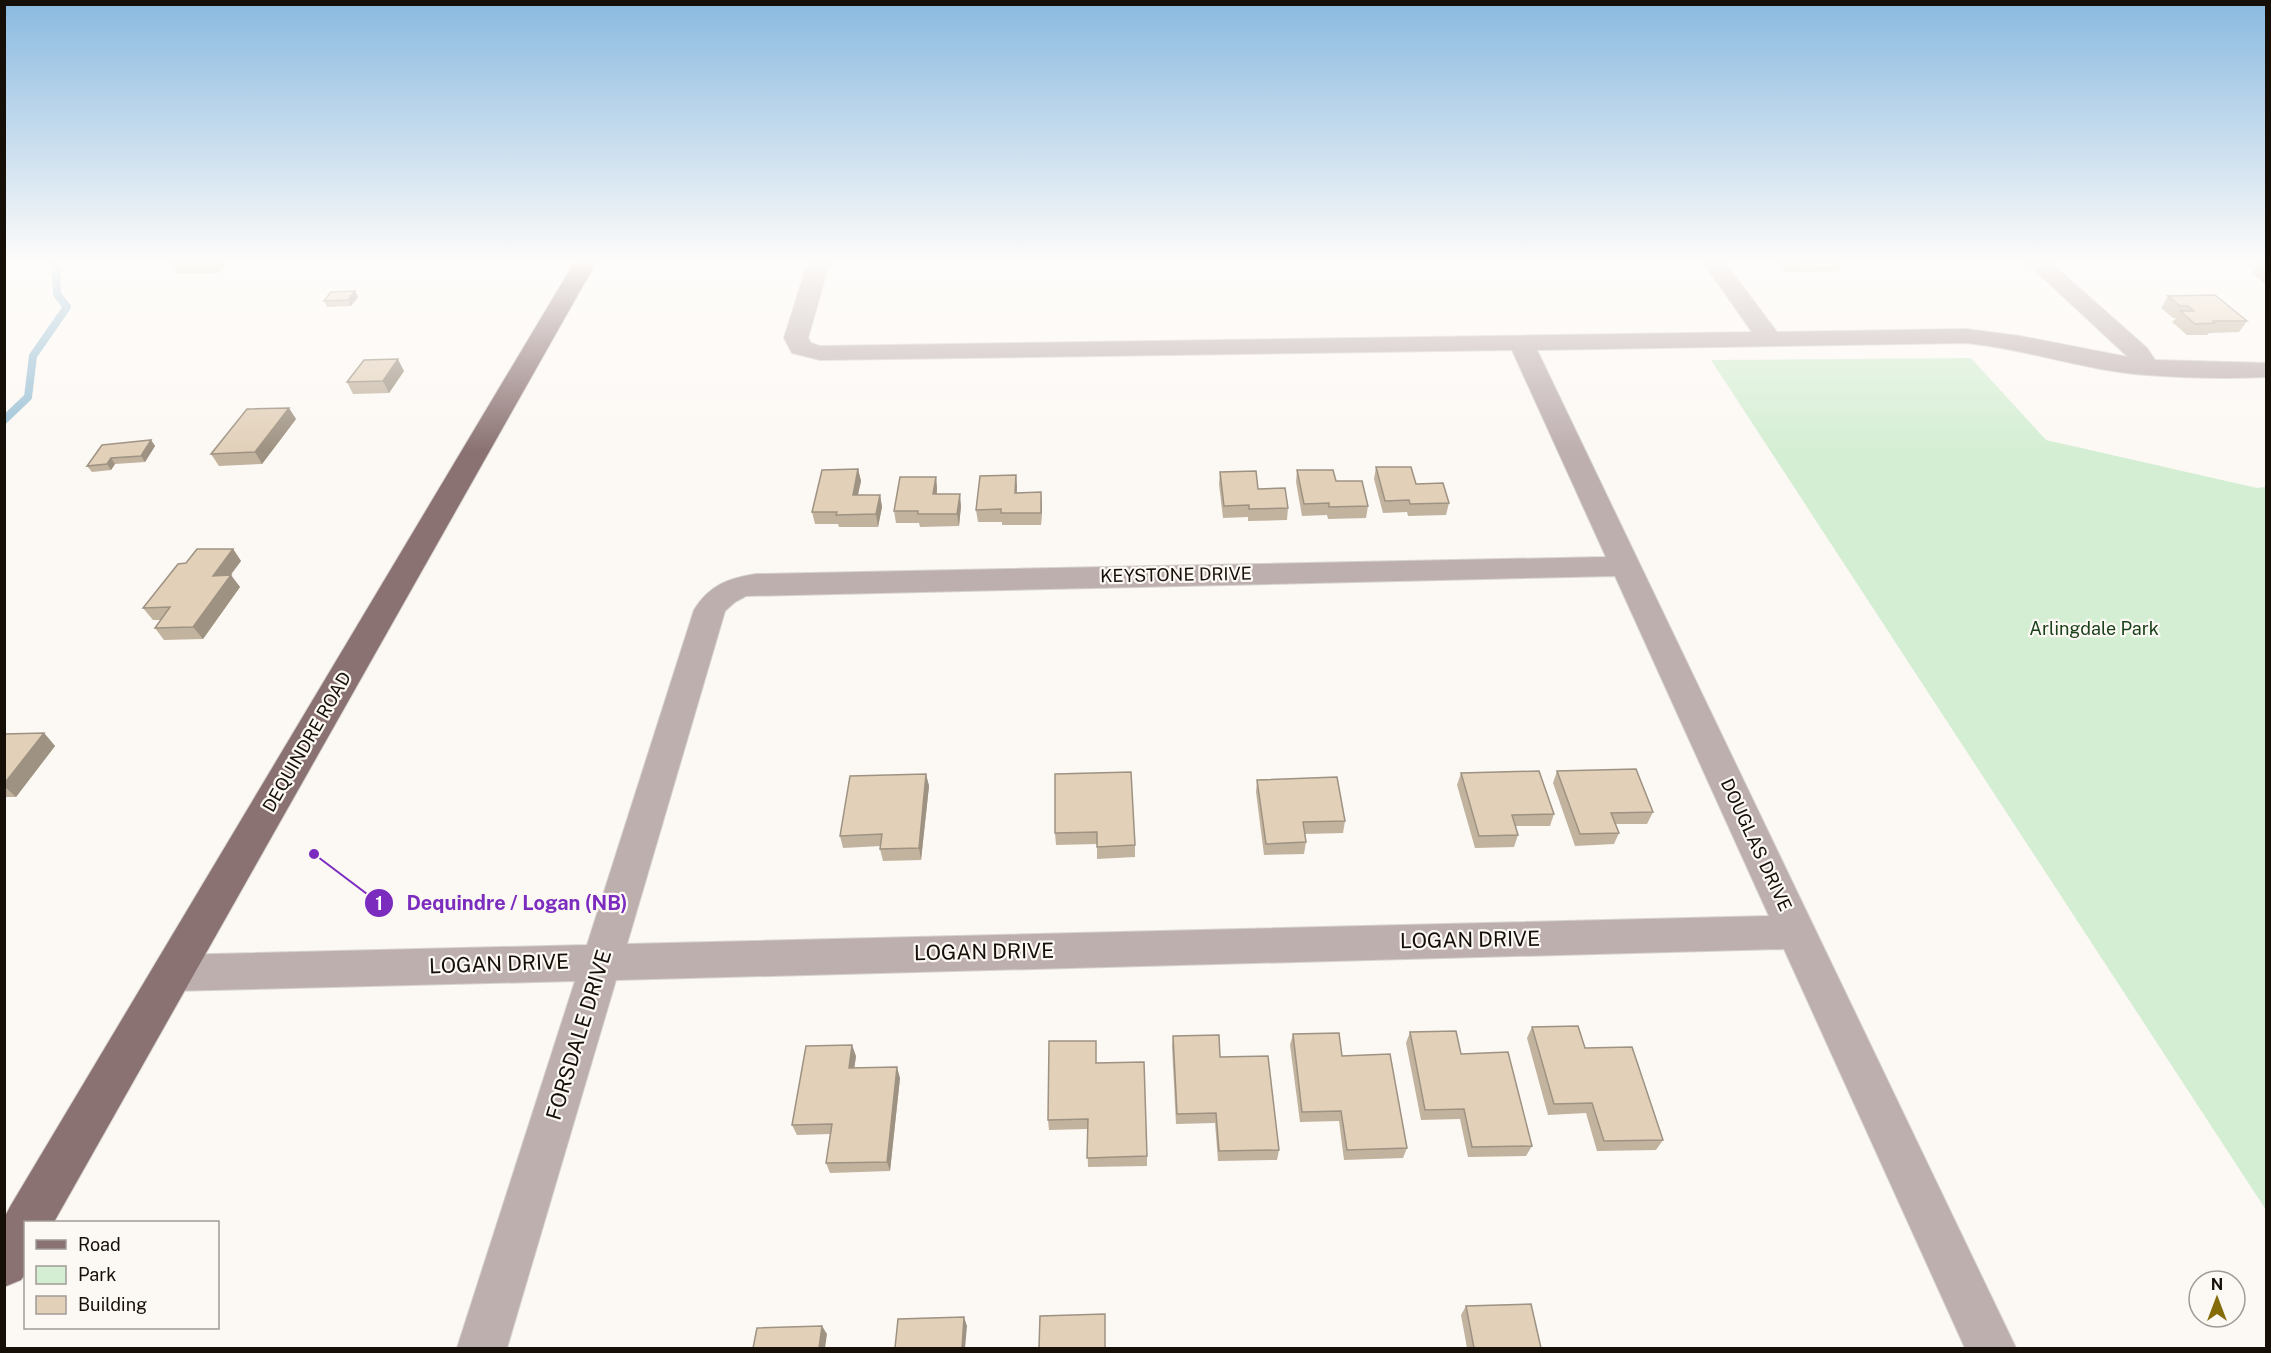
<svg xmlns="http://www.w3.org/2000/svg" width="2271" height="1353" viewBox="0 0 2271 1353" font-family="'Public Sans',sans-serif">
  <style>
    .green { fill: #d4eed3 }
    .lines { fill: none; stroke-linecap: round; stroke-linejoin: round }
    .stream { stroke: #9ac0d4; stroke-width: 8 }
    .minor-casing { stroke: #d7d3ce; stroke-width: 2 }
    .major-casing { stroke: #d7d3ce; stroke-width: 2 }
    .minor { fill: #beafaf; fill-rule: evenodd }
    .major { fill: #8b7272; fill-rule: evenodd }
    .wall { fill: #c2b39f }
    .shaded-wall { fill: #9e9282 }
    .building { fill: #e2d0b9; stroke: #9e9282; stroke-width: 1.5 }
    .labels { text-anchor: middle; stroke-width: 4.5; stroke-linejoin: round; paint-order: stroke }
    .street-label { font-size: 18px; fill: #160f08; stroke: #fcf8f4 }
    .park-label { font-size: 18px; fill: #1a421a; stroke: #fcf8f4 }
    .near-street-label { font-size: 21px; fill: #160f08; stroke: #fcf8f4 }
    .leader { fill: none; stroke: #7b2cbf; stroke-width: 2 }
    .callout-dot { fill: #7b2cbf; stroke: #fcf8f4; stroke-width: 2 }
    .mark-label { font-size: 18px; text-anchor: middle; font-weight: bold; fill: #fff }
    .callout-label { font-size: 20px; text-anchor: middle; font-weight: bold; fill: #7b2cbf; stroke: #fcf8f4; stroke-width: 4.5; stroke-linejoin: round; paint-order: stroke }
  </style>
  <rect width="100%" height="100%" fill="#fcf8f4"/>
  <path class="green" d="M 1971,358 L 2046,440 L 2257,488 L 2266,487 L 2266,1210 L 1711,360 Z"/>
  <g class="lines">
    <path class="stream" d="M 4,420 L 28,397 L 33,356 L 67,307 L 57,294 L 56,261"/>
    <g class="minor-casing">
      <path id="minor" d="M 808,261 L 830,261 L 808,338 L 811,343 L 820,346 L 1752,332 L 1702,261 L 1724,261 L 1777,332 L 1966,329 L 2020,336 L 2128,357 L 2025,261 L 2049,261 L 2147,348 L 2155,360 L 2266,363 L 2266,377 C 2227,379 2186,378 2147,375 C 2086,371 2027,349 1966,343 L 1537,350 L 2016,1348 L 1965,1348 L 1784,949 L 616,980 L 507,1348 L 457,1348 L 575,981 L 172,991 L 158,986 L 152,973 L 158,960 L 172,955 L 587,945 L 694,610 C 709,586 728,578 756,574 L 1606,557 L 1512,350 L 820,360 L 792,353 L 784,338 ZM 1615,576 L 1769,916 L 627,944 L 725,611 L 735,602 L 746,596 Z"/>
    </g>
    <g class="major-casing">
      <path id="major" d="M 575,261 L 597,261 L 54,1222 L 26,1222 L 26,1273 L 21,1280 L 4,1287 L 4,1218 L 11,1205 Z"/>
    </g>
    <use href="#minor" class="minor"/>
    <use href="#major" class="major"/>
  </g>
  <path class="wall" d="M 228,261 L 218,273 L 177,274 L 171,263 Z
    M 1775,261 L 1843,261 L 1839,271 L 1784,272 Z
    M 2260,262 L 2266,262 L 2266,284 L 2252,273 Z
    M 355,291 L 358,297 L 351,306 L 327,307 L 324,301 Z
    M 2168,296 L 2247,321 L 2239,332 L 2209,333 L 2207,335 L 2187,335 L 2172,322 L 2176,318 L 2173,318 L 2161,308 Z
    M 404,371 L 389,393 L 353,394 L 347,382 Z
    M 296,419 L 262,464 L 219,466 L 211,454 Z
    M 151,440 L 155,446 L 145,462 L 115,464 L 111,470 L 92,472 L 87,466 Z
    M 1376,467 L 1416,484 L 1449,503 L 1446,515 L 1408,516 L 1407,512 L 1383,513 L 1374,479 Z
    M 858,469 L 861,481 L 858,495 L 880,495 L 882,507 L 878,527 L 839,527 L 838,524 L 815,524 L 812,512 Z
    M 1297,470 L 1336,481 L 1368,506 L 1366,518 L 1328,519 L 1327,515 L 1302,516 L 1296,482 Z
    M 1220,472 L 1258,489 L 1288,508 L 1287,520 L 1248,521 L 1248,517 L 1223,518 L 1219,484 Z
    M 1016,475 L 1017,493 L 1042,504 L 1041,525 L 1002,525 L 1002,522 L 978,522 L 976,510 Z
    M 936,477 L 937,489 L 937,494 L 961,506 L 959,526 L 920,527 L 919,523 L 896,523 L 894,511 Z
    M 233,549 L 241,561 L 230,575 L 240,587 L 203,639 L 164,640 L 155,628 L 161,620 L 153,620 L 143,608 L 186,563 Z
    M 44,733 L 55,746 L 16,797 L 4,797 L 4,734 Z
    M 1557,771 L 1653,812 L 1647,824 L 1616,824 L 1619,833 L 1614,844 L 1575,846 L 1553,783 Z
    M 1461,773 L 1554,814 L 1550,826 L 1516,826 L 1518,835 L 1514,847 L 1475,848 L 1457,785 Z
    M 926,774 L 929,786 L 921,860 L 883,861 L 880,849 L 881,846 L 843,848 L 840,836 Z
    M 1055,774 L 1135,845 L 1135,857 L 1097,859 L 1097,844 L 1056,845 L 1055,833 Z
    M 1257,780 L 1345,821 L 1343,833 L 1305,834 L 1306,842 L 1304,854 L 1264,855 L 1256,792 Z
    M 1532,1027 L 1585,1048 L 1663,1140 L 1656,1150 L 1597,1151 L 1586,1113 L 1548,1115 L 1527,1038 Z
    M 1410,1032 L 1461,1054 L 1532,1146 L 1526,1156 L 1468,1157 L 1460,1119 L 1421,1120 L 1406,1043 Z
    M 1293,1034 L 1342,1056 L 1407,1148 L 1403,1158 L 1344,1160 L 1339,1121 L 1300,1122 L 1290,1045 Z
    M 1173,1036 L 1220,1057 L 1279,1150 L 1277,1160 L 1218,1161 L 1215,1123 L 1176,1124 L 1172,1047 Z
    M 856,1056 L 854,1068 L 900,1078 L 890,1171 L 830,1173 L 826,1163 L 830,1134 L 797,1135 L 792,1125 Z
    M 1097,1063 L 1147,1156 L 1147,1166 L 1088,1167 L 1087,1129 L 1049,1130 L 1048,1120 Z
    M 1466,1306 L 1541,1348 L 1467,1348 L 1461,1315 Z"/>
  <path class="shaded-wall" d="M 212,261 L 228,261 L 218,273 Z
    M 355,291 L 358,297 L 351,306 L 348,300 Z
    M 398,359 L 404,371 L 389,393 L 383,381 Z
    M 289,408 L 296,419 L 262,464 L 255,452 Z
    M 151,440 L 155,446 L 145,462 L 141,456 Z
    M 111,458 L 115,464 L 111,470 L 107,464 Z
    M 858,469 L 861,481 L 855,507 L 853,495 Z
    M 1016,475 L 1017,487 L 1016,505 L 1015,493 Z
    M 936,477 L 937,489 L 935,506 L 933,494 Z
    M 1041,492 L 1042,504 L 1041,525 Z
    M 960,494 L 961,506 L 959,526 L 957,514 Z
    M 880,495 L 882,507 L 878,527 L 876,514 Z
    M 233,549 L 241,561 L 221,588 L 213,576 Z
    M 231,575 L 240,587 L 203,639 L 193,627 Z
    M 44,733 L 55,746 L 16,797 L 4,786 L 4,784 Z
    M 926,774 L 929,786 L 921,860 L 919,848 Z
    M 852,1045 L 856,1056 L 853,1078 L 849,1068 Z
    M 897,1067 L 900,1078 L 890,1171 L 887,1162 Z
    M 964,1317 L 967,1326 L 965,1348 L 962,1348 Z
    M 822,1326 L 827,1334 L 825,1348 L 819,1348 Z"/>
  <path class="building" d="M 172,261 L 212,261 L 171,263 Z
    M 2260,262 L 2266,262 L 2266,267 Z
    M 355,291 L 348,300 L 324,301 L 331,292 Z
    M 2215,295 L 2247,321 L 2213,321 L 2215,323 L 2195,324 L 2180,311 L 2194,311 L 2188,306 L 2180,306 L 2168,296 Z
    M 398,359 L 383,381 L 347,382 L 364,360 Z
    M 289,408 L 255,452 L 211,454 L 247,409 Z
    M 151,440 L 141,456 L 111,458 L 107,464 L 87,466 L 102,445 Z
    M 1376,467 L 1411,467 L 1416,484 L 1443,483 L 1449,503 L 1410,504 L 1409,500 L 1385,501 Z
    M 858,469 L 853,495 L 880,495 L 876,514 L 836,515 L 837,512 L 812,512 L 822,470 Z
    M 1297,470 L 1333,470 L 1336,481 L 1362,481 L 1368,506 L 1329,507 L 1329,503 L 1304,504 Z
    M 1256,471 L 1258,489 L 1285,488 L 1288,508 L 1249,509 L 1249,505 L 1224,506 L 1220,472 Z
    M 1016,475 L 1015,493 L 1041,492 L 1041,513 L 1001,513 L 1001,509 L 976,510 L 980,476 Z
    M 900,477 L 936,477 L 933,494 L 960,494 L 957,514 L 918,514 L 918,511 L 894,511 Z
    M 197,549 L 233,549 L 213,576 L 231,575 L 193,627 L 155,628 L 170,607 L 143,608 L 178,564 L 186,563 Z
    M 44,733 L 4,784 L 4,734 Z
    M 1636,769 L 1653,812 L 1611,813 L 1619,833 L 1580,834 L 1557,771 Z
    M 1539,771 L 1554,814 L 1512,815 L 1518,835 L 1479,836 L 1461,773 Z
    M 1131,772 L 1135,845 L 1097,847 L 1097,832 L 1055,833 L 1055,774 Z
    M 926,774 L 919,848 L 880,849 L 882,834 L 840,836 L 850,776 Z
    M 1337,777 L 1345,821 L 1303,822 L 1306,842 L 1266,844 L 1257,780 Z
    M 1578,1026 L 1585,1048 L 1632,1047 L 1663,1140 L 1604,1141 L 1592,1103 L 1554,1104 L 1532,1027 Z
    M 1456,1031 L 1461,1054 L 1508,1052 L 1532,1146 L 1472,1147 L 1464,1109 L 1425,1110 L 1410,1032 Z
    M 1339,1033 L 1342,1056 L 1390,1054 L 1407,1148 L 1347,1150 L 1341,1111 L 1302,1112 L 1293,1034 Z
    M 1219,1035 L 1220,1057 L 1268,1056 L 1279,1150 L 1219,1151 L 1216,1113 L 1177,1114 L 1173,1036 Z
    M 1049,1041 L 1096,1041 L 1096,1063 L 1144,1062 L 1147,1156 L 1087,1158 L 1088,1119 L 1048,1120 Z
    M 852,1045 L 849,1068 L 897,1067 L 887,1162 L 826,1163 L 832,1124 L 792,1125 L 806,1046 Z
    M 1531,1304 L 1541,1348 L 1474,1348 L 1466,1306 Z
    M 1105,1314 L 1105,1348 L 1039,1348 L 1040,1316 Z
    M 964,1317 L 962,1348 L 895,1348 L 898,1319 Z
    M 822,1326 L 819,1348 L 753,1348 L 757,1328 Z"/>
  <linearGradient id="sky" x2="0" y2="1"><stop stop-color="#89b9e0"/><stop offset="0.58" stop-color="#fefcfa"/><stop offset="1" stop-color="#fefcfa" stop-opacity="0"/></linearGradient>
  <rect width="2271" height="451" fill="url(#sky)"/>
  <g class="labels">
    <g class="street-label">
      <text transform="translate(1176 575) rotate(-1)" y="6">KEYSTONE DRIVE</text>
      <text transform="translate(307 742) rotate(-60)" y="6">DEQUINDRE ROAD</text>
      <text transform="translate(1756 845) rotate(65)" y="6">DOUGLAS DRIVE</text>
    </g>
    <g class="park-label">
      <text x="2094" y="635">Arlingdale Park</text>
    </g>
    <g class="near-street-label">
      <text transform="translate(1470 940) rotate(-1)" y="7">LOGAN DRIVE</text>
      <text transform="translate(984 952) rotate(-1)" y="7">LOGAN DRIVE</text>
      <text transform="translate(499 964) rotate(-2)" y="7">LOGAN DRIVE</text>
      <text transform="translate(579 1035) rotate(-73)" y="7">FORSDALE DRIVE</text>
    </g>
  </g>
  <path class="leader" d="M314 854L379 903"/>
  <g class="callout-dot">
    <circle cx="314" cy="854" r="6"/>
    <circle cx="379" cy="903" r="15"/>
  </g>
  <g class="mark-label">
    <text x="379" y="910">1</text>
  </g>
  <g class="callout-label">
    <text x="517" y="910">Dequindre / Logan (NB)</text>
  </g>
  <rect width="2271" height="1353" fill="none" stroke="#160f08" stroke-width="12"/>
  <rect x="24" y="1221" width="195" height="108" fill="#fcf8f4" stroke="#a09b96" stroke-width="1.5"/>
  <rect x="36" y="1240" width="30" height="9" fill="#8b7272" stroke="#a09b96" stroke-width="1.5"/>
  <text x="78" y="1251" font-size="18" fill="#160f08">Road</text>
  <rect x="36" y="1266" width="30" height="18" fill="#d4eed3" stroke="#a09b96" stroke-width="1.5"/>
  <text x="78" y="1281" font-size="18" fill="#160f08">Park</text>
  <rect x="36" y="1296" width="30" height="18" fill="#e2d0b9" stroke="#a09b96" stroke-width="1.5"/>
  <text x="78" y="1311" font-size="18" fill="#160f08">Building</text>
  <g transform="translate(2217 1299)"><circle r="28" fill="#fcf8f4" stroke="#a09b96" stroke-width="1.5"/>
  <path d="M0-4.5L10 22L0 15L-10 22Z" fill="#856c08"/>
  <text y="-9" font-size="16" font-weight="bold" text-anchor="middle" fill="#160f08">N</text>
  </g>
</svg>
